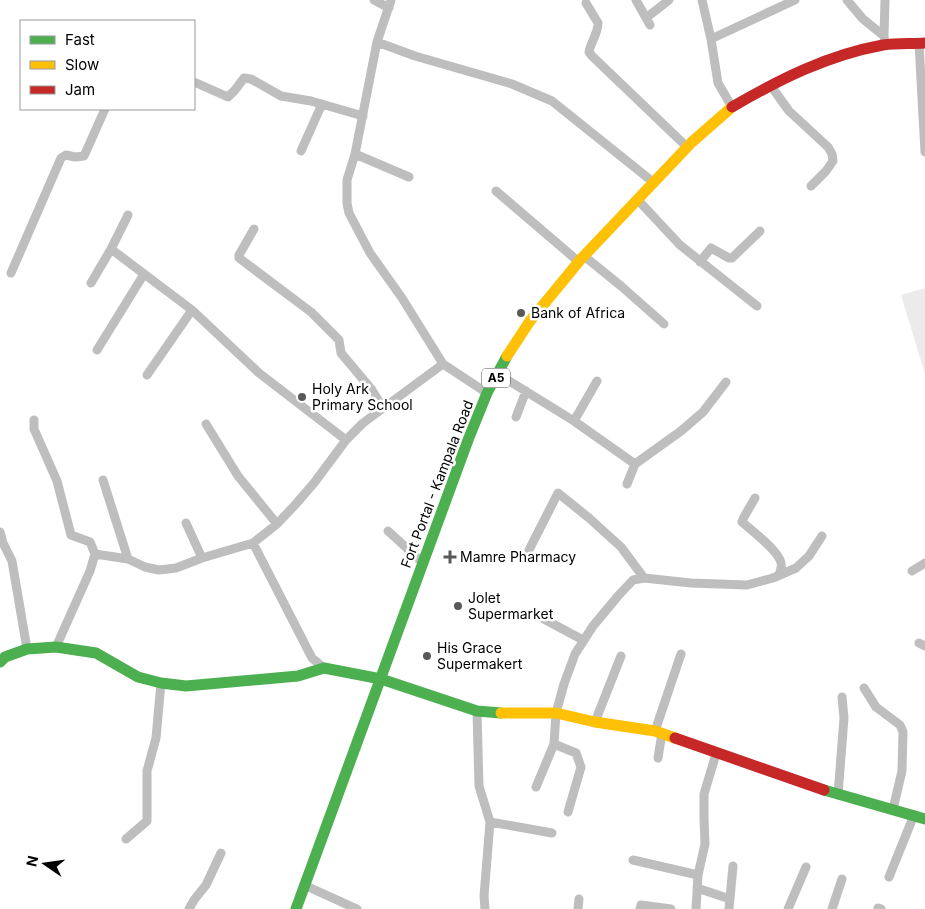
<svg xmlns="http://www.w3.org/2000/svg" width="925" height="909" viewBox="0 0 925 909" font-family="Inter,sans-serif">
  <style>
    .green { fill: #ebebeb }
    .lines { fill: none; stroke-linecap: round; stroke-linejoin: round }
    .street { stroke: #bebebe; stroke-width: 9 }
    .fast { stroke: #4caf50; stroke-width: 11 }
    .slow { stroke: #ffc107; stroke-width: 11 }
    .jam { stroke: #c62828; stroke-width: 11 }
    .poi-dot { fill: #595959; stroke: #fff; stroke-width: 2 }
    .labels { text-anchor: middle; stroke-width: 5; stroke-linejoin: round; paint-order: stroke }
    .shield { fill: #fff; stroke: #4c4c4c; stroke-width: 1 }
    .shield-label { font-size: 12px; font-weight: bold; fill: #000 }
    .poi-label { font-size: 14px; fill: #000; stroke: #fff; text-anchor: start }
    .street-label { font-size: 14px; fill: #000; stroke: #fff }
  </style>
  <rect width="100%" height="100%" fill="#fff"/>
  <path class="green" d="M 925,288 L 925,374 L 901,295 Z"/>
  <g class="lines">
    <path class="street" d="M 374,0 L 389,8
      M 391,0 L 377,42 L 355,154 L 347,180 L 347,203 L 349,213 L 370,253 L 402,298 L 443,364
      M 636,0 L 650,25
      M 702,0 L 711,39 L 718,83 L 732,107
      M 847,0 L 863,19 L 884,36 L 885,45
      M 586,3 L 598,23 C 598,34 591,41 589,52 L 592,56 L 687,147
      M 646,18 L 669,0
      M 884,36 L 885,0
      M 711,39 L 795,0
      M 377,42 L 415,56 L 512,84 L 552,101 L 653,182
      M 919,43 L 925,152
      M 194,82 L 228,97 L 235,90 L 244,78 L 251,79 L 281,96 L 311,101 L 363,116
      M 771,86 L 789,111 L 828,147 L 832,154 L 833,161 L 826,171 L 811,186
      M 301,151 L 322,104
      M 355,154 L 409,177
      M 496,191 L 579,262
      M 637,199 L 680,245 L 757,306
      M 254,229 L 239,255 L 239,258 L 311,312 L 339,340 L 341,353 L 372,390 L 383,408
      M 111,249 L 192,310 L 259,373 L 346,440
      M 584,256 L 621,286 L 664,324
      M 700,262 L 711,248 L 729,258 L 732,258 L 760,231
      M 11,273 L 61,158 L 66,155 L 75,157 L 84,156 L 105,109
      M 91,283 L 111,249 L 128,215
      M 97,350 L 144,274
      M 498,374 L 574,421 L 635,464
      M 147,375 L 192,310
      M 516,417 L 526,391
      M 34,420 L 34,429 L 57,481 L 71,535 L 90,542 L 95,554 L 90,571 L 56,647
      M 574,421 L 597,381
      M 206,424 L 238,476 L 277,524
      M 103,480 L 128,559
      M 627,484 L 635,464 L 681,431 L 703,412 L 726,382
      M 755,498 L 744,517 L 742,522 C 751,530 779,551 781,563 C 782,566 780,572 779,575
      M 186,523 L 202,558
      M 388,531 L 423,563
      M 0,532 L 3,543 L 12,561 L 27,649
      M 253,543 L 312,658 L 324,668
      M 529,550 L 558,493 L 589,518 L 621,547 L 644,578
      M 95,554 L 128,559 L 145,567 L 159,570 L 176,568 L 202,558 L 253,543 L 277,524 L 295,505 L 314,483 L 346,440 L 363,423 L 443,364 L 487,393
      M 912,571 L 925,563
      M 542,618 L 583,640
      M 919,643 L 925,646
      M 864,688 L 876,707 L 900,725 L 903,732 L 902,771 L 893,809
      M 477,711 L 479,786 L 490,822 L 484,896 L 485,909
      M 595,722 L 621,656
      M 655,731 L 681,654
      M 554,744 L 576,753 L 581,767 L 568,812
      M 658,758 L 662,733
      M 536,787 L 554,744 L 556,713 L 564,684 L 575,654 L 593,626 L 618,596 L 633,580 L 644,578 L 691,583 L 747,585 L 773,578 L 796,568 L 809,556 L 822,536
      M 838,795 L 844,718 L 842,697
      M 490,822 L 552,833
      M 126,839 L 147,821 L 147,771 L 156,738 L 161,683
      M 633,860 L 698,875
      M 889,877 L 914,815
      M 304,885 L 357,909
      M 697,888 L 730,899
      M 878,908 L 881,909
      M 189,909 L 194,900 L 206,885 L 221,853
      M 578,909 L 579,899
      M 640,909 L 641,905 L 671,909
      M 696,909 L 698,875 L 705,844 L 704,818 L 704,794 L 716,754
      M 729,909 L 733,866
      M 788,909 L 806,867
      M 832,909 L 842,879"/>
    <path class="fast" d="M 0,662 L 5,657 L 27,649 L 56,647 L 96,653 L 138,677 L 161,683 L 186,686 L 298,676 L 324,668 L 381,679 L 477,711 L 501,713
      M 824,790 L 925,819
      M 296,909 L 468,440 L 487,393 L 507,356"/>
    <path class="slow" d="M 507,356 L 530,321 L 581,259 L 692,142 L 732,107
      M 501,713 L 556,713 L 595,722 L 655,731 L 675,738"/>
    <path class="jam" d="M 732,107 C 780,79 828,55 883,45 C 897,43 911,44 925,43
      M 675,738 L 824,790"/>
  </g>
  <g class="poi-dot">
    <circle cx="521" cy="313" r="5"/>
    <circle cx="302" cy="397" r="5"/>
    <path d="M447.5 549.5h5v5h5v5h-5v5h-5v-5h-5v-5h5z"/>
    <circle cx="458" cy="606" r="5"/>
    <circle cx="427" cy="656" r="5"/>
  </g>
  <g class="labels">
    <rect class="shield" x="482" y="368.5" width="28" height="19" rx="4"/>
    <g class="shield-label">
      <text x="496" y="382">A5</text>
    </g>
    <g class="poi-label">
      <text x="531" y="318">Bank of Africa</text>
      <text x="312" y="394">Holy Ark<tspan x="312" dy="16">Primary School</tspan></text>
      <text x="460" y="562">Mamre Pharmacy</text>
      <text x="468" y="603">Jolet<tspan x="468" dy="16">Supermarket</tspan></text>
      <text x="437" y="653">His Grace<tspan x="437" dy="16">Supermakert</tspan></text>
    </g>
    <g class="street-label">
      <text transform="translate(437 484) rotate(-69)" y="5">Fort Portal - Kampala Road</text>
    </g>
  </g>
  <rect x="20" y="20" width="175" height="90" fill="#ffffff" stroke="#999999"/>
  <rect x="30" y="36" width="25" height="8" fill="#4caf50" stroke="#999999"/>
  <text x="65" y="45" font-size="15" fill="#000000">Fast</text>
  <rect x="30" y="61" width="25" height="8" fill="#ffc107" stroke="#999999"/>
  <text x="65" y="70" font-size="15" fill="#000000">Slow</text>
  <rect x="30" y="86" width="25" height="8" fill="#c62828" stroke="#999999"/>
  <text x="65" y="95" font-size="15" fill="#000000">Jam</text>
  <g transform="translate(45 864) rotate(283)" stroke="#ffffff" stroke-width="4" paint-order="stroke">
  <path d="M0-4L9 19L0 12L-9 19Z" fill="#000000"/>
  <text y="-8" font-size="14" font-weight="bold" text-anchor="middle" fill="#000000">N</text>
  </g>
</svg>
